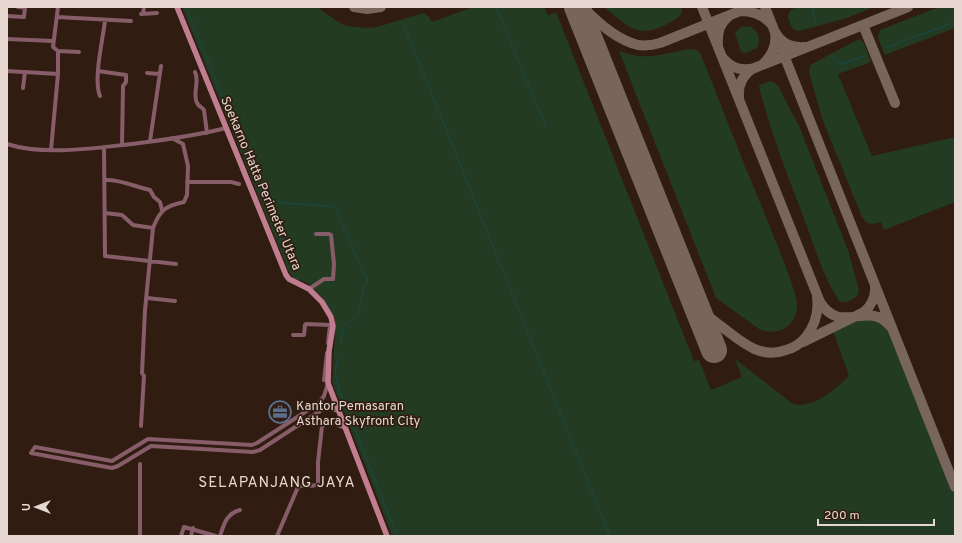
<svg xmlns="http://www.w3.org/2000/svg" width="962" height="543" viewBox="0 0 962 543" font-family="Overpass,sans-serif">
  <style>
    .green { fill: #233b23 }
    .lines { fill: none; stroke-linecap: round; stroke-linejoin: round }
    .stream { stroke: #18494a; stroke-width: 1 }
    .taxiway { stroke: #78665c; stroke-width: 10 }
    .runway { stroke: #78665c; stroke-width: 26 }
    .street { stroke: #865d68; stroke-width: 4 }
    .secondary { stroke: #c07d8f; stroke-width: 5.5 }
    .labels { text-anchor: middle; stroke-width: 3.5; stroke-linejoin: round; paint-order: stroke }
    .street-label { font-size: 13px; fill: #e6d8d0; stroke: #311c11 }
    .poi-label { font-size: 13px; fill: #e6d8d0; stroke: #311c11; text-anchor: start }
    .quarter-label { font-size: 15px; letter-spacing: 1px; fill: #e6d8d0; stroke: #311c11 }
  </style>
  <rect width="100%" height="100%" fill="#311c11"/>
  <path class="green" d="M 182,7 L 317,7 L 337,21 L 346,26 L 367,28 L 377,27 L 424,13 L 429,17 L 432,22 L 473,7 L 544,7 L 548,16 L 556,12 L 694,361 L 699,360 L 711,390 L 742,377 L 735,359 L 793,404 C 814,409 835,389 849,376 L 832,328 C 854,318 877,303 893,331 L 955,487 L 955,536 L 392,536 L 370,478 L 332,382 L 335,334 L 335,318 L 322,297 L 306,282 L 294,279 L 288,270 Z
    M 604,7 L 682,7 C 683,15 679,17 673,21 C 639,40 631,29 604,7 Z
    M 796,7 L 874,7 L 847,18 L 799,31 C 791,31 789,22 788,15 L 791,10 Z
    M 939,7 L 955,7 L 955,28 L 885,55 L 878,38 L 880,30 Z
    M 741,27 C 744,27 748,26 751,27 C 759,31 761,42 757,48 L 745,53 L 741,52 L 735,33 Z
    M 859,39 L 864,43 L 871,62 L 838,74 L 872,156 L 955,137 L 955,202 L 884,230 L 881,222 C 872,225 867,225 862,217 L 823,121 L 809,72 L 810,66 L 812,64 Z
    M 691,49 L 697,50 L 700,53 C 720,101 738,151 759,200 C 769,225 780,250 789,276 C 792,286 797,296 797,306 C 796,327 778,337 759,329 L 716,298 L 619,51 C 648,62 662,53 691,49 Z
    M 770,81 L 775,83 L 778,86 L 799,126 L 848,250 L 859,290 L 857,296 C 852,300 845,304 839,301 C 823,276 815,248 805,221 C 788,177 771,133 759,87 L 760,85 Z"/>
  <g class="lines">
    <path class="stream" d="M 186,7 L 286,252
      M 496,7 L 546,127
      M 812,7 L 816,21
      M 403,23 L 610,536
      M 885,48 L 955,22
      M 832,57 L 838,64 L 842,64 L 864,56
      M 276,200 L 283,203 L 331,206 L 337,208 L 340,219 L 364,274 L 367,278 L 368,282 L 364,285 L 358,316 L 352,321 L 345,324 L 343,327 L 341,344
      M 340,357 C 329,369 341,395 346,408
      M 352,421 L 397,536"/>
    <path class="taxiway" d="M 354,7 L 367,9 L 381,7
      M 583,7 C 597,22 617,40 638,45 C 645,46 653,45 660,43 L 750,7
      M 702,7 L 820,302 C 841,336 867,299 890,326
      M 765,7 L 955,487
      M 741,11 C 753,11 763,15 771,24
      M 863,25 L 895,103
      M 718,44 C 717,33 720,23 729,16
      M 724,59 C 733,69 742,71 755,68
      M 763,64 C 772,56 777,45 775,32 C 781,43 791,48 804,47
      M 739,97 C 738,85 742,76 752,69 L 908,7
      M 686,282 C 690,290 693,299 699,306 C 706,316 717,323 726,330 C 744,344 762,359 786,350 C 794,348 801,343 806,337 C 815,325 819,311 817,297
      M 803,342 L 864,312 C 872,305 876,297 875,286"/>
    <path class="runway" d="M 577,7 L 714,350"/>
    <path class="street" d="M 18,7 L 25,8
      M 141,14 L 157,13
      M 143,14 L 144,7
      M 7,16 L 24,17 L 25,7
      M 57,17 L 131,21
      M 7,39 L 53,41
      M 58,51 L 79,52
      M 7,71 L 58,74
      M 98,71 L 126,75 L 126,82 L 123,86 L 122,145
      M 195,72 C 200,82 192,93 197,103 C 199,107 202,107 204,110 L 207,133
      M 147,73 L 160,74
      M 23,88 L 25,72
      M 100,96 C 93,79 103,40 105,20
      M 150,141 L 161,66
      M 7,144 C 44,156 94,148 132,144 C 164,140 195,136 226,128
      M 104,147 L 105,256 L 176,264
      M 51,150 L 58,74 L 58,51 L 53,47 L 58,7
      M 105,180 C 120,179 135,187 150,190 L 154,197 L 160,202 L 162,210
      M 187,182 L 231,182 L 239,184
      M 105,213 L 122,215 L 133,225 L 153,228
      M 309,289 L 324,279 L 333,279 L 334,264 L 331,235 L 329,234 L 316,234
      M 147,298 L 175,301
      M 293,335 L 304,335 L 305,325 L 306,324 L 330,325 L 328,343
      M 327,353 L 324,380 L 328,380
      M 328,383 L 324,396 L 319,403 L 257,443 L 252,445 L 148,439 L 112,461 L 35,447 L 31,453 L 112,468 L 118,466 L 151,446 L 253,452 L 260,450 L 323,409 L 331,409 L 339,411
      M 141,426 L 144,376 L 142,373 L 145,310 L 153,228 C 160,210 165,206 184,202 L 187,195 L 188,166 L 183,144 L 172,138
      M 140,464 L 140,536
      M 181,536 L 184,527 L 216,536
      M 191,536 L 193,528
      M 220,536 C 224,524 226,514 240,510
      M 277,536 L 298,487 C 304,484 313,488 318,484 L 318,462 L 322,426 L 331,421 L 342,427 L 345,426"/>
    <path class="secondary" d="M 177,7 L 286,275 L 289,279 L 309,289 L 322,302 L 331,317 L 333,326 L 329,351 L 328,383 L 387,536"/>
  </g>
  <defs>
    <g id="office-ring" transform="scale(1.15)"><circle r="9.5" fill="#311c11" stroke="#5c6f8a" stroke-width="1.5"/><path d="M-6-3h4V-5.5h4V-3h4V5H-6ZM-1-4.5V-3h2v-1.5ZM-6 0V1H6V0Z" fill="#5c6f8a"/></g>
  </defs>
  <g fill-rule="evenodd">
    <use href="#office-ring" x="280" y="412"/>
  </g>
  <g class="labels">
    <g class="street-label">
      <text transform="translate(262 183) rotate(67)" y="5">Soekarno Hatta Perimeter Utara</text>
    </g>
    <g class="poi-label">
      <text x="296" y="410">Kantor Pemasaran<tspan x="296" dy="15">Asthara Skyfront City</tspan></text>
    </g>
    <g class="quarter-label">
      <text x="277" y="487">SELAPANJANG JAYA</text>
    </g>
  </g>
  <rect width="962" height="543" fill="none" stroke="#e6d8d0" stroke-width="16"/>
  <g transform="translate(36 507) rotate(270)" stroke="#311c11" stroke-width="3" paint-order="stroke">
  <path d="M0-3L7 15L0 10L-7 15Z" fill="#e6d8d0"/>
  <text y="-6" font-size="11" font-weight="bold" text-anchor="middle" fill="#e6d8d0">U</text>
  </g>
  <path d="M818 519v6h116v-6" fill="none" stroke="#e6d8d0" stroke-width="2"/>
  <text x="824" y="519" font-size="12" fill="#e6d8d0" stroke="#311c11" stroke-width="3" paint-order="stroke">200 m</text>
</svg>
